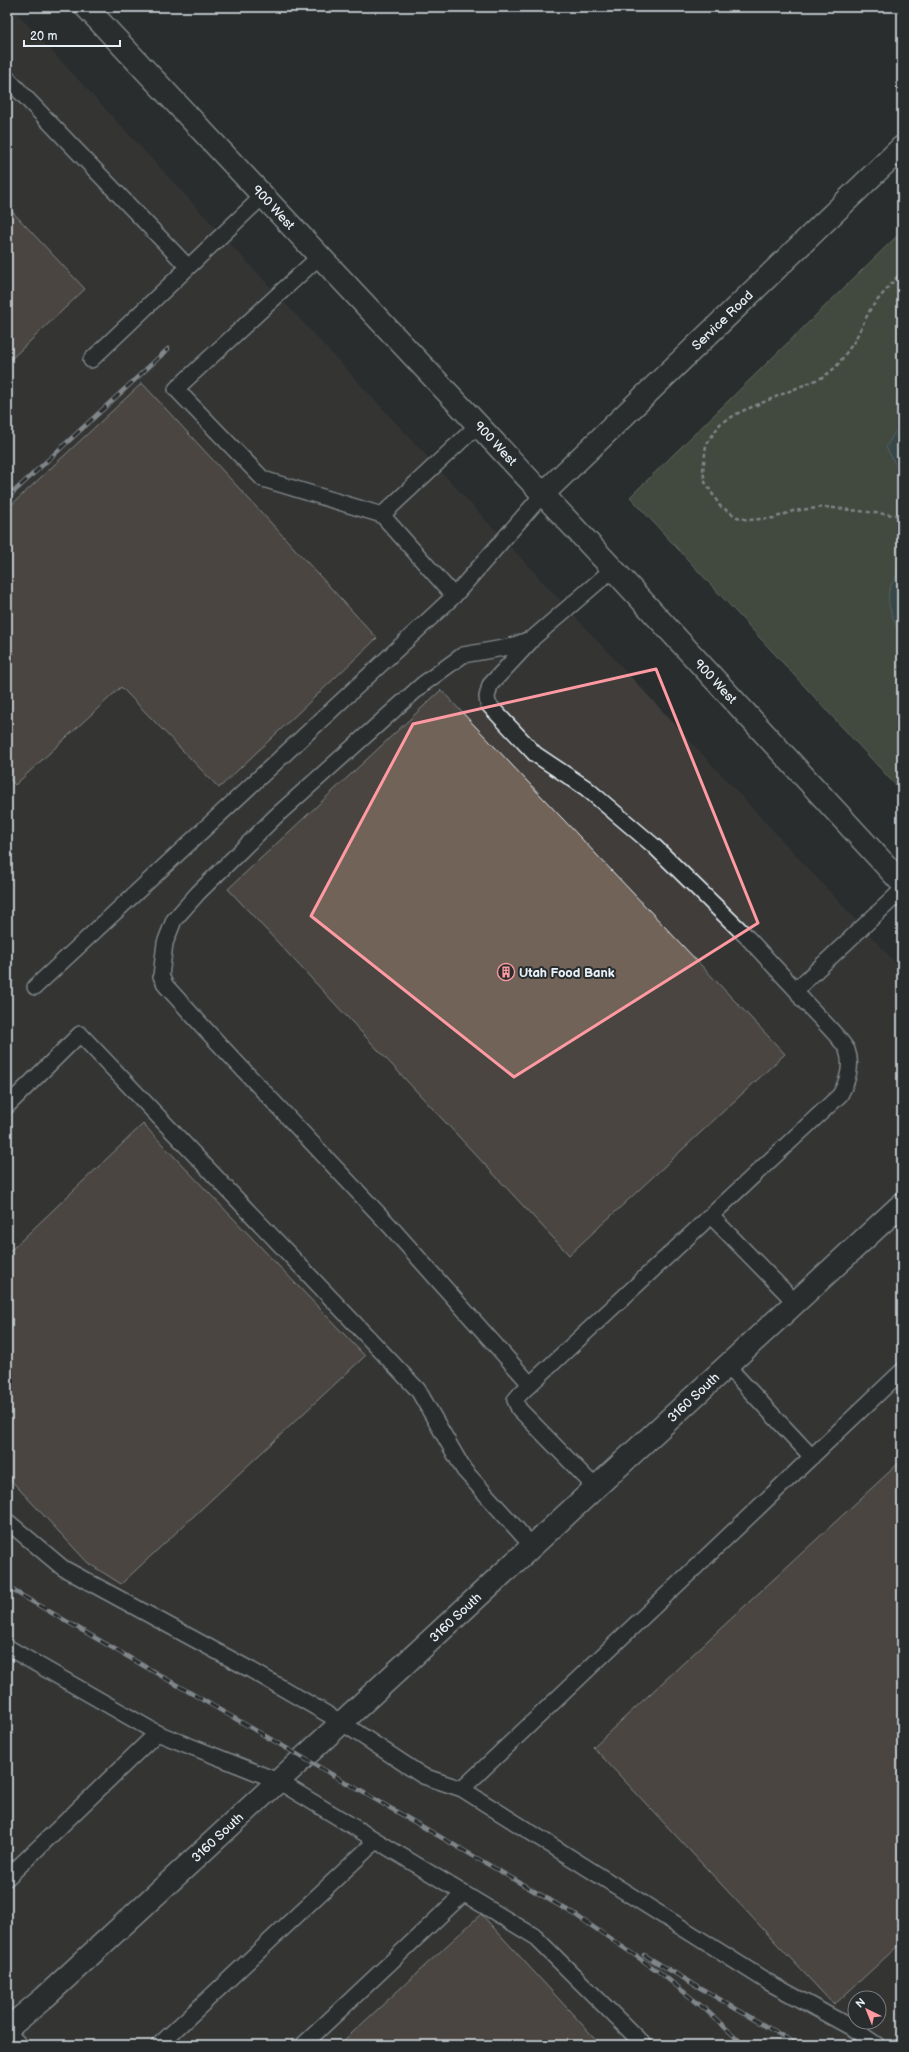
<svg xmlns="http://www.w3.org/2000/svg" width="909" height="2052" viewBox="0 0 909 2052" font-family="'Balsamiq Sans',sans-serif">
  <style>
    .built { fill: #403e3b; fill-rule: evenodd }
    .green { fill: #616c53; stroke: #a4aea6 }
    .water { fill: #486669; stroke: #889ea2 }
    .building { fill: #726458; stroke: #e8f1f8 }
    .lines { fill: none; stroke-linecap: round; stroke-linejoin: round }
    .service-casing { stroke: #e8f1f8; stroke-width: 18 }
    .minor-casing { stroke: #e8f1f8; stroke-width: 25 }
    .secondary-casing { stroke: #e8f1f8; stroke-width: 25 }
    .path { stroke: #e8f1f8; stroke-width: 2.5; stroke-dasharray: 4 3; stroke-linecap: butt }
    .service { stroke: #2a2d2e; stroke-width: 15 }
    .minor { stroke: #2a2d2e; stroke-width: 22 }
    .secondary { stroke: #2a2d2e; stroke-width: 22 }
    .rail-casing { stroke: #e8f1f8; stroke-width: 4.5 }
    .rail { stroke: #2a2d2e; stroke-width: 3; stroke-dasharray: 9; stroke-linecap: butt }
    .marked { fill: none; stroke: #ff9aa2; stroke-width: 3; stroke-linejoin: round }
    .labels { text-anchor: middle; stroke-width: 4; stroke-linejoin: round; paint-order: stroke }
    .street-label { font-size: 13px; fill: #e8f1f8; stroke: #2a2d2e }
    .poi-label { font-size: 13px; font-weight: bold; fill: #e8f1f8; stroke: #2a2d2e; text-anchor: start }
  </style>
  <rect width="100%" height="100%" fill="#2a2d2e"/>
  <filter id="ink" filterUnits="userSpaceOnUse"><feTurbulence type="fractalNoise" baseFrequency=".025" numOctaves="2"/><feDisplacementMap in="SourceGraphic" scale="8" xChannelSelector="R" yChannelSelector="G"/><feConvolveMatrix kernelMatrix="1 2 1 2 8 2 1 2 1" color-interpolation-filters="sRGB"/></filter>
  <g filter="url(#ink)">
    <path class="built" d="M 7,7 L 11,7 L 902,970 L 902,2045 L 7,2045 ZM 855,1998 L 879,1998 L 879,2022 L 855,2022 Z"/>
    <path class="green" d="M 902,231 L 902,792 L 630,497 Z"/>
    <path class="water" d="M 902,420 L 902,473 L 899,471 L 886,447 Z
      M 902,569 L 902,636 C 895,625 886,605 889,591 C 891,583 897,575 902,569 Z"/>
    <path class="building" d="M 7,206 L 85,289 L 7,363 Z
      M 142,383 L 377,638 L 219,788 L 121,687 L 15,785 L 7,776 L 7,509 Z
      M 441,690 L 785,1054 L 569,1255 L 228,889 Z
      M 143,1124 L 365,1356 L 121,1584 L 88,1563 L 7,1476 L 7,1254 Z
      M 902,1460 L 902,1942 L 834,2005 L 593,1747 Z
      M 481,1914 L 601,2045 L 339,2045 Z"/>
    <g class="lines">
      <g class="service-casing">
        <path id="service" d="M 7,78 L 188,267
          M 320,256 L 176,389 L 263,479 L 382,515
          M 91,360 L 263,196
          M 454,596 L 382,515 L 478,425
          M 531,641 L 490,685 L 487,697 L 488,704 L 535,754 L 586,788 L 654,846 L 745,935 L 797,991
          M 35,987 L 454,596 L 543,494
          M 7,1106 L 80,1034 L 418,1390 L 464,1470 L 532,1546
          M 711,1216 L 795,1302
          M 727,1366 L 812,1457
          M 530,1384 L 390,1226 L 206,1030 L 166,986 L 161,976 L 165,943 L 174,920 L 198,893 L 276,816 L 423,684 L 463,655 L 509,647 L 533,638 L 613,569
          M 595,1487 L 519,1409 L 515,1400 L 521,1393 L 840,1095 C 848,1081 853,1066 847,1050 C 843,1040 811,1009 802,999 L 797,991 L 801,985 L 902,890
          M 7,1521 L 63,1568 L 251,1670 L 341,1722 L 423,1776 L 462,1789 L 902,1371
          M 7,1647 L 157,1733
          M 462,1789 L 768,1982 L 852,2028 L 877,2045
          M 7,1878 L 157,1733 L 278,1781 L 534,1936 L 644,2045
          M 7,2032 L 20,2045
          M 159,2045 L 376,1841
          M 303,2045 L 463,1894"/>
      </g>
      <g class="minor-casing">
        <path id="minor" d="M 543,494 L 902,147
          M 7,2029 L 44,1998 L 902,1204"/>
      </g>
      <g class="secondary-casing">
        <path id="secondary" d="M 86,7 L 613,569 L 902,883"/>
      </g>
      <path class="path" d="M 902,271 L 871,308 L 854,342 L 836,367 L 823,377 L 740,412 L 720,424 L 706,445 L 703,471 L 705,482 L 720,506 L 737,517 L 748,520 L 774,518 L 793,511 L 825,507 L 902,516"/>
      <use href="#service" class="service"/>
      <use href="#minor" class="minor"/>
      <use href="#secondary" class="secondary"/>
      <g class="rail-casing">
        <path id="rail" d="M 7,498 L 168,349
          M 7,1587 L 574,1914 L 658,1971 L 705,2009 L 744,2045
          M 644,1955 L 798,2045"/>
      </g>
      <use href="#rail" class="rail"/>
    </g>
  </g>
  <path d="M0 0H909V2052H0ZM 656,669 L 758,923 L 514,1077 L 311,916 L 413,724 Z" fill="#2a2d2e" fill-opacity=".55" fill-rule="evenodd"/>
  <path class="marked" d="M 656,669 L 758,923 L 514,1077 L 311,916 L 413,724 Z"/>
  <defs>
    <g id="building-ring" transform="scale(0.9)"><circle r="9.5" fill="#2a2d2e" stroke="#ff9aa2" stroke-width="1.5"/><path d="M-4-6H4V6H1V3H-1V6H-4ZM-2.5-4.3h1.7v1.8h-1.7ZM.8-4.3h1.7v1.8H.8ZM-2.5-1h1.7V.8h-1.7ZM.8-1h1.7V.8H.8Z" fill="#ff9aa2"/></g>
  </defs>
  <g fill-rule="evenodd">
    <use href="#building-ring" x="506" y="972"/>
  </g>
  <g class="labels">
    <g class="street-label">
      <text transform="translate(274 207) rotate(47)" y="5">900 West</text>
      <text transform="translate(722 320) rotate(-44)" y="5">Service Road</text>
      <text transform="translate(496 443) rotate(47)" y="5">900 West</text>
      <text transform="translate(716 681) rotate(47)" y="5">900 West</text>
      <text transform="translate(693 1397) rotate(-43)" y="5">3160 South</text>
      <text transform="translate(455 1617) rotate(-43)" y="5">3160 South</text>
      <text transform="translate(217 1837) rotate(-43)" y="5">3160 South</text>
    </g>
    <g class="poi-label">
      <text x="519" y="977">Utah Food Bank</text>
    </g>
  </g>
  <rect width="909" height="2052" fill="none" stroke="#2a2d2e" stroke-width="24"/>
  <rect x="12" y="12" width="885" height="2028" fill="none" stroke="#e8f1f8" stroke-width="1.5" filter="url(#ink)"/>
  <g transform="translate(867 2010) rotate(317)"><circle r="19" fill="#2a2d2e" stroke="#767b7f"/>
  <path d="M0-3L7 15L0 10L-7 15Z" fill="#ff9aa2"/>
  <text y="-6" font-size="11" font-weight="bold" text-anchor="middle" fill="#e8f1f8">N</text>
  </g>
  <path d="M24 40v6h96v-6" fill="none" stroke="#e8f1f8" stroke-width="2"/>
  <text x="30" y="40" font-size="12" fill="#e8f1f8" stroke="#2a2d2e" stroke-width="3" paint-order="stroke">20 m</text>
</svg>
